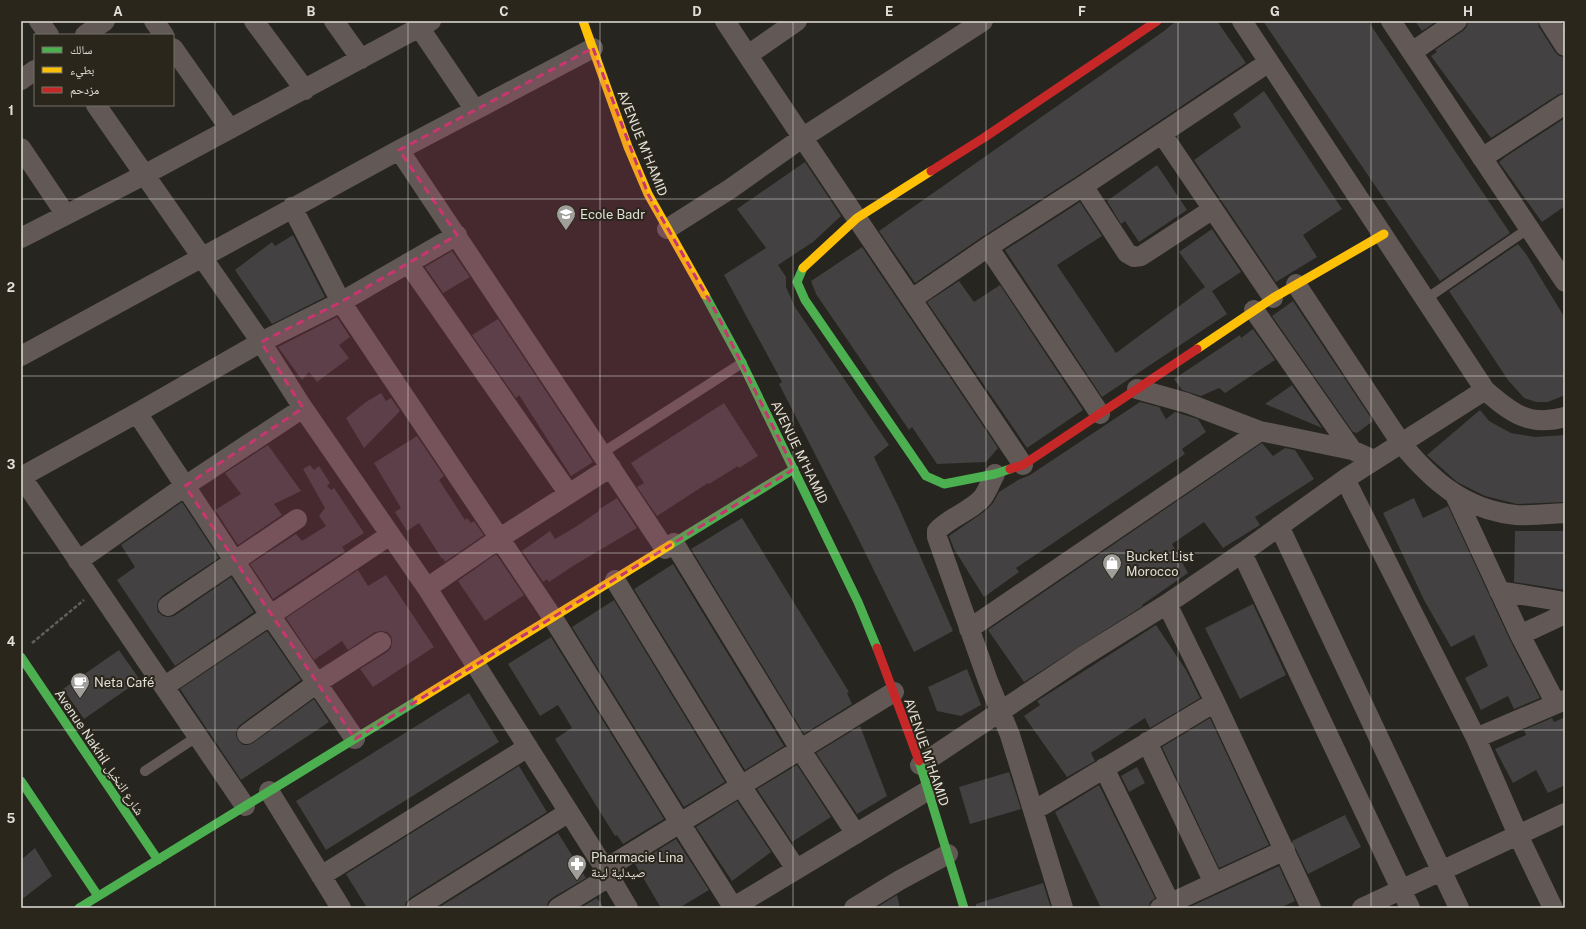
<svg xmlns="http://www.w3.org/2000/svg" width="1586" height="929" viewBox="0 0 1586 929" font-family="'Public Sans','Noto Naskh Arabic',sans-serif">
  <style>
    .building { fill: #434141 }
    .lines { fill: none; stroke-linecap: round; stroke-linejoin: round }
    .path { stroke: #645f5b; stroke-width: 2.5; stroke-dasharray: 4 2; stroke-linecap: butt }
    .lane { stroke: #625956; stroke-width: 10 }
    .street { stroke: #625956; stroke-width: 20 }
    .fast { stroke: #4caf50; stroke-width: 9 }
    .slow { stroke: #ffc107; stroke-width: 9 }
    .jam { stroke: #c62828; stroke-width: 9 }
    .marked { fill: #c7366e; fill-opacity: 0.2; stroke: #c7366e; stroke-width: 3; stroke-dasharray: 8 5; stroke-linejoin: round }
    .grid { fill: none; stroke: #e1dfd8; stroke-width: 1; stroke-opacity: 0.55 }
    .labels { text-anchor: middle; stroke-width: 4; stroke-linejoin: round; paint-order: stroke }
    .street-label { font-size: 13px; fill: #e1dfd8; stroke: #2a261c }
    .poi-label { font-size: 13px; fill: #e1dfd8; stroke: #2a261c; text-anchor: start }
    .neatline { fill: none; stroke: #e1dfd8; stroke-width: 1.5 }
    .grid-label { font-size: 13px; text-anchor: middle; font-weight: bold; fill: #e1dfd8 }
  </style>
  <rect width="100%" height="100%" fill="#262520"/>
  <path class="building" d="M 1176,21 L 1217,21 L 1246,63 L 1077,176 L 982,237 L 915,283 L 879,231 L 1164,31 Z
    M 1263,21 L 1368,21 L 1510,233 L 1440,281 Z
    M 1415,21 L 1437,21 L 1422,31 Z
    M 1468,21 L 1538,21 L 1539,27 L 1555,52 L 1559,56 L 1565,57 L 1565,93 L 1559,94 L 1491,138 L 1431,56 L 1437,52 L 1435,50 L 1464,30 L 1467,26 Z
    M 1264,91 L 1342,209 L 1303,235 L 1317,257 L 1276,282 L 1194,160 L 1241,127 L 1233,114 Z
    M 1565,118 L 1565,206 L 1542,222 L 1499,162 L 1505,157 Z
    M 805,162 L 841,216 L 813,242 L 778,265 L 786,277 L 786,287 L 795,307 L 889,445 L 874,457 L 899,508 L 953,631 L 914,652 L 855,532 L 779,384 L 782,382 L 724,275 L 766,248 L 737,209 Z
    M 1157,165 L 1187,210 L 1139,242 L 1125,221 L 1121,224 L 1107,201 Z
    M 1080,202 L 1102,236 L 1057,265 L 1116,353 L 1205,287 L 1179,252 L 1212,229 L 1241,272 L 1212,291 L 1227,314 L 1102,397 L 1005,250 Z
    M 293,235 L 325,297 L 272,324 L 235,270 L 272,242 L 275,246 Z
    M 1518,244 L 1526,254 L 1565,318 L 1565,395 L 1548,402 L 1536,402 L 1524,398 L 1508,380 L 1449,291 Z
    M 862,247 L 998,448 L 986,462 L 937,464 L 912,427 L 909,430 L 816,294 L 811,281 Z
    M 452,251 L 470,277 L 443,293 L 425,267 Z
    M 959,281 L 974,302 L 1000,285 L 1083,410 L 1027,448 L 927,302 Z
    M 1293,301 L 1373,421 L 1357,433 L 1353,432 L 1272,316 Z
    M 337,317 L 350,337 L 339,345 L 349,358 L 317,382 L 309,372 L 302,380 L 278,347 Z
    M 498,319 L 593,462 L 571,476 L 519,395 L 516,398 L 472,335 Z
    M 1253,329 L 1275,360 L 1225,393 L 1219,388 L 1201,396 L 1182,390 L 1174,379 L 1240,335 L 1241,338 Z
    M 1292,385 L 1322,428 L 1265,404 Z
    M 381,393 L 386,401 L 391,398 L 400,411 L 364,448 L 346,418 L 366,402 Z
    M 1140,402 L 1159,407 L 1166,419 L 1175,412 L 1198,419 L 1206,432 L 1182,449 L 1185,454 L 1016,568 L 1019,572 L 984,597 L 954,549 L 949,536 L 985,511 L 993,503 L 999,492 L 1018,480 L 1030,475 Z
    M 724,403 L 758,456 L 739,468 L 738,466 L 709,484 L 708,483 L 657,516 L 637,487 L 644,483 L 631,463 Z
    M 1480,410 L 1489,421 L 1511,433 L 1535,437 L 1565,435 L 1565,502 L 1517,504 L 1485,496 L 1457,482 L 1427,455 Z
    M 417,436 L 444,476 L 439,480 L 465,520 L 467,518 L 471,523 L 474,521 L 484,535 L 445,562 L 443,558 L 442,559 L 419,523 L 407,531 L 395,512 L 401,508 L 374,463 Z
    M 1262,443 L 1273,456 L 1285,448 L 1295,450 L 1314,479 L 1255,517 L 1260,525 L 1223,548 L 1204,522 L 1172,544 L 1188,573 L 1142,605 L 1143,606 L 1024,682 L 988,630 Z
    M 268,445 L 301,491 L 274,504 L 282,515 L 238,545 L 215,510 L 241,494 L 225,473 Z
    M 310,465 L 314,470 L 319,466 L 330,483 L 327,486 L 331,490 L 334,488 L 364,533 L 342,547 L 345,551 L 273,599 L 250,564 L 296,534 L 302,541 L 326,526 L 319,516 L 325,508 L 303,469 Z
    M 617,498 L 637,528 L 573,566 L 549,582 L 547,579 L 543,582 L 522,551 L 550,531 L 555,539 L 577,526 L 599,511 L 598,510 Z
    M 1414,498 L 1423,518 L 1448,506 L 1510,640 L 1540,698 L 1514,709 L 1508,696 L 1481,710 L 1465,678 L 1488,666 L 1474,635 L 1451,647 L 1424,600 L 1383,513 Z
    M 182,502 L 219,558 L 162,596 L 158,601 L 157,606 L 158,612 L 163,616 L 168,617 L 174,616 L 231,577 L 254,612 L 175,666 L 117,580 L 135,567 L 121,545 Z
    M 742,518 L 849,692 L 847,693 L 852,704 L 804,734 L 691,549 Z
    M 1515,531 L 1565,531 L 1565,590 L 1514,582 Z
    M 496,554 L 524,595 L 485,621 L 458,581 Z
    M 673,564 L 784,746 L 745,770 L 634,589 Z
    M 358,570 L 368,586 L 386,575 L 434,647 L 373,687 L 360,669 L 387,652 L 391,648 L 392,641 L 391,636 L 387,632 L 381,631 L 375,632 L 348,650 L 342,641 L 314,660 L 286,618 Z
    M 614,600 L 725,782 L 684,807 L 572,627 Z
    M 1253,604 L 1286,675 L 1240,699 L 1205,628 Z
    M 1156,625 L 1186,670 L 1200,698 L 1150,728 L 1145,718 L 1091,753 L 1095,761 L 1067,777 L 1024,716 L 1040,705 L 1037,701 Z
    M 267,631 L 301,680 L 240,725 L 237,729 L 236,735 L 238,740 L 243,745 L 248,745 L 253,743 L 314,699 L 329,722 L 241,780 L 180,689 Z
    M 551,637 L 664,819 L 623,844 L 617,835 L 615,836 L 555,739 L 572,728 L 558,705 L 540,716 L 508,664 Z
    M 119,650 L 140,680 L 84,719 L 63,689 Z
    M 967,669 L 981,705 L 961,716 L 937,711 L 928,687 Z
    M 469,693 L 499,742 L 326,850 L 296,801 Z
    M 1565,717 L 1565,785 L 1548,793 L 1536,770 L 1513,783 L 1495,749 L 1526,735 L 1524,730 L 1552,718 L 1554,722 Z
    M 1210,718 L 1269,845 L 1219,868 L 1162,747 Z
    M 860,726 L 887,796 L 857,814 L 816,753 Z
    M 797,765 L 831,817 L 792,842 L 757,789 Z
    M 519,766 L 547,812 L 410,898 L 406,902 L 405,908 L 367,908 L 346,874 Z
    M 1137,767 L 1145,783 L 1129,792 L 1121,776 Z
    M 1009,772 L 1021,809 L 970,824 L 959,787 Z
    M 1099,785 L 1155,898 L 1150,902 L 1149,908 L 1101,908 L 1055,812 Z
    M 737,801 L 771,852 L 732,881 L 696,827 Z
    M 1345,815 L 1361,847 L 1308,874 L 1292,841 Z
    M 558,833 L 586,878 L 552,898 L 548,902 L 547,908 L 438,908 Z
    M 676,839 L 709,890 L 679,908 L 661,908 L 635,864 Z
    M 35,848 L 52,876 L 21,900 L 21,860 Z
    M 1279,866 L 1295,901 L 1280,908 L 1187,908 Z
    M 1043,883 L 1051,908 L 976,908 L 976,904 Z
    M 897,895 L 900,908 L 876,908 Z
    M 597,898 L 604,908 L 580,908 Z"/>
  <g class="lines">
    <path class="path" d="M 32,643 L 84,600"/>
    <path class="lane" d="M 1426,299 L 1529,228
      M 602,453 L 742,363
      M 145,771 L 198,736"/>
    <path class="street" d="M 39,21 L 49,35
      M 154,21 L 164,35
      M 254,21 L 305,90
      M 334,21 L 361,59
      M 725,21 C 823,170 924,317 1023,465
      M 1242,21 L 1485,390 C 1511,413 1529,427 1565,417
      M 1391,21 L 1565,282
      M 1549,21 L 1565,46
      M 419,27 L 475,110
      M 85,35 L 105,21
      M 173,48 L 230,129
      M 1412,52 L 1457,21
      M 748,55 L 797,21
      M 21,80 L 35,70
      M 96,105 L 261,342 L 303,408 L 427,588 L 605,869 L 628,908
      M 1162,134 L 1273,298
      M 21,148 L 66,215
      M 399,150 L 665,549
      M 1482,158 L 1565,104
      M 1083,186 L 1127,253 L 1134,257 L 1141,256 L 1213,209
      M 292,207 L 341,302 L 553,618 L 680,823 L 733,907
      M 667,229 L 730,189 L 802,138 L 983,21
      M 21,238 L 144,175 L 431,21
      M 988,247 L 1100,414
      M 408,263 L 569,494
      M 1296,284 L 1401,443 C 1432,481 1465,510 1516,515 C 1532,516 1549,514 1565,513
      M 912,299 L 988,247 L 1083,186 L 1269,62
      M 1254,310 L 1352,450
      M 21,356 L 399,150 L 593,48
      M 1137,389 L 1187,403 L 1260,431 L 1352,450 L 1374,460
      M 137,413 L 270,615 L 355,739
      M 995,474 C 991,481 988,490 983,497 C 972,511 949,517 937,531 L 937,537 L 988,681 L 1010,735 L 1063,908
      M 21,476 L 245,806
      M 21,477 L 137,413 L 261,342 L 341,302 L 457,235
      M 1345,479 L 1476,738 L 1518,835 L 1553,908
      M 1455,495 L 1520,635 L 1565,614
      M 1279,526 L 1459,908
      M 674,543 L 800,749 L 856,834
      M 1242,553 L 1410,908
      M 78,561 L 185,486 L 303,408
      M 615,580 L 741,786 L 796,869
      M 427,588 L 500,538 L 611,467
      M 1499,591 L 1565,602
      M 1167,604 L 1215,702 L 1311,908
      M 168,606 L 297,519
      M 969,629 L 1260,431
      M 1520,635 L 1556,704
      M 165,686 L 390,535
      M 247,734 L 317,683 L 381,642
      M 1476,738 L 1565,700
      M 1147,742 L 1214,883
      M 920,765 L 1082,657 L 1167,604 L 1242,553 L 1345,479 L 1485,390
      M 1104,768 L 1170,903
      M 269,791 L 341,908
      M 1034,810 L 1045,804 L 1215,702
      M 605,869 L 894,692
      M 321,876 L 528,747
      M 416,908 L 569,812
      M 558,908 L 609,877
      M 732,908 L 927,791
      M 854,908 L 900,880 L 948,854
      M 1160,908 L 1285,850
      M 1362,908 L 1565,813"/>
    <path class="fast" d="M 803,268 L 797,282 L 805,300 L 926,476 L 944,484 L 995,474 L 1010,469
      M 705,295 L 742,363 L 858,602 L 877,648
      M 670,545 L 794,469
      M 21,657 L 158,860
      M 919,761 L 964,908
      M 21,781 L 98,896
      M 79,908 L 418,700"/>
    <path class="slow" d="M 583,21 L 628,147 L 648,194 L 705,295
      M 803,268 L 857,218 L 931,171
      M 1197,349 L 1273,298 L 1384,234
      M 418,700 L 670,545"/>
    <path class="jam" d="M 931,171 L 985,137 L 1157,21
      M 1010,469 L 1023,465 L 1197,349
      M 877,648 L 919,761"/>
  </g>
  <path class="marked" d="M 593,48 L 648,194 L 717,314 L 794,469 L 355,739 L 185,486 L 303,408 L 261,342 L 341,302 L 457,235 L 399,150 Z"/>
  <path class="grid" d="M 215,21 L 215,908M 408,21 L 408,908M 600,21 L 600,908M 793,21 L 793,908M 986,21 L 986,908M 1178,21 L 1178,908M 1371,21 L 1371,908M 21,199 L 1565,199M 21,376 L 1565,376M 21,553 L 1565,553M 21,730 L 1565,730"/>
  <defs>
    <g id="school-pin" transform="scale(1)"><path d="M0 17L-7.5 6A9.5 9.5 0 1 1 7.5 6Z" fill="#a09e98" stroke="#2a261c"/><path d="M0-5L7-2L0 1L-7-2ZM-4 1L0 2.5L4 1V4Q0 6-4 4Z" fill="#fff"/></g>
    <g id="shop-pin" transform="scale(1)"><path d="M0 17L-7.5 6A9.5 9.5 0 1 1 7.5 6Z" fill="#a09e98" stroke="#2a261c"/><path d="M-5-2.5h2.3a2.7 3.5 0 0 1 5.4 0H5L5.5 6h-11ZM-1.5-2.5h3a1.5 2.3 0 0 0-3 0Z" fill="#fff"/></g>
    <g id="cafe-pin" transform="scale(1)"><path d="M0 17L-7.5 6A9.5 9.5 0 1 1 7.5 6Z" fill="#a09e98" stroke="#2a261c"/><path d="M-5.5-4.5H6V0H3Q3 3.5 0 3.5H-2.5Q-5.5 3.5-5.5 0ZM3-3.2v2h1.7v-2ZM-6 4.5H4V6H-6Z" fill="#fff"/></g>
    <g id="pharmacy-pin" transform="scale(1)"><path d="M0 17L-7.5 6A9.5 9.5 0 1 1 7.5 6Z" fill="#a09e98" stroke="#2a261c"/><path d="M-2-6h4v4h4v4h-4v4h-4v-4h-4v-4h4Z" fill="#fff"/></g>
  </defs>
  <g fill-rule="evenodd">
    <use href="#school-pin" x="566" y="214"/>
    <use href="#shop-pin" x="1112" y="563"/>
    <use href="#cafe-pin" x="80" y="682"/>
    <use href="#pharmacy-pin" x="577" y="864"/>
  </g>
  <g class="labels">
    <g class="street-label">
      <text transform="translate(643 143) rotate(68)" y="5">AVENUE M'HAMID</text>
      <text transform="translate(800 452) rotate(64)" y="5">AVENUE M'HAMID</text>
      <text transform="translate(100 752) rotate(56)" y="5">Avenue Nakhil شارع النخيل</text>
      <text transform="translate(927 752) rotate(71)" y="5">AVENUE M'HAMID</text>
    </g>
    <g class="poi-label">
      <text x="580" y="219">Ecole Badr</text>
      <text x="1126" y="561">Bucket List<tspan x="1126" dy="15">Morocco</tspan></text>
      <text x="94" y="687">Neta Café</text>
      <text x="591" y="862">Pharmacie Lina<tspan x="591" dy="15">صيدلية لينة</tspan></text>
    </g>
  </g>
  <rect width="1586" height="929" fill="none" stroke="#2a261c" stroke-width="44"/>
  <rect x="34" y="34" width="140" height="72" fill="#2a261c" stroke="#737067"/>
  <rect x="42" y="47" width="20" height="6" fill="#4caf50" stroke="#737067"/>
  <text x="70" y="54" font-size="12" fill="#e1dfd8">سالك</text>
  <rect x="42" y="67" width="20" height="6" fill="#ffc107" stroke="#737067"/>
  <text x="70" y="74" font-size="12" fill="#e1dfd8">بطيء</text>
  <rect x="42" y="87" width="20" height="6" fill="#c62828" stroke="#737067"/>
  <text x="70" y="94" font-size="12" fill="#e1dfd8">مزدحم</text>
  <rect x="22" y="22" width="1542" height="885" class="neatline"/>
  <g class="grid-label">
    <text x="118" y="16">A</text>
    <text x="311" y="16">B</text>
    <text x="504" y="16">C</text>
    <text x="697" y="16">D</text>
    <text x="889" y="16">E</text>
    <text x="1082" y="16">F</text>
    <text x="1275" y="16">G</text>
    <text x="1468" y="16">H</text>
    <text x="11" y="115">1</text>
    <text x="11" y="292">2</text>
    <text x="11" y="469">3</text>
    <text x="11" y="646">4</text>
    <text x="11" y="823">5</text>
  </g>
</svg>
